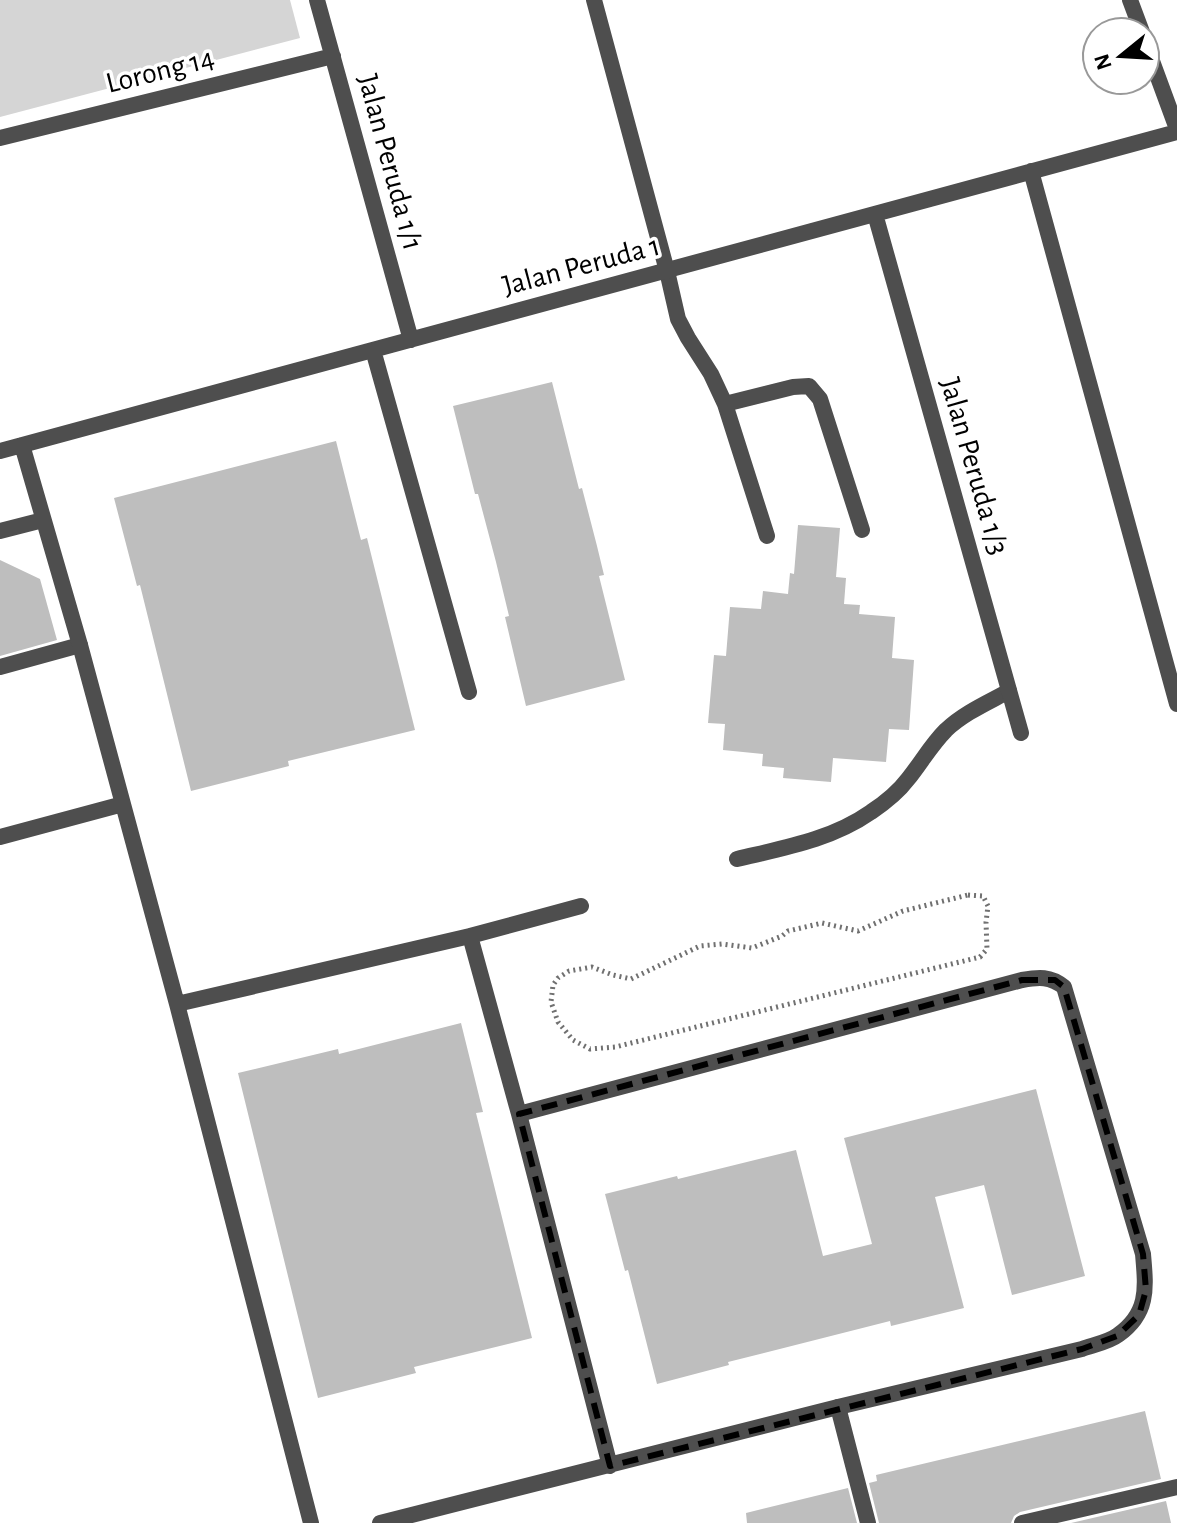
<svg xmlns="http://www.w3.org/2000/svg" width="1177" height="1523" viewBox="0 0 1177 1523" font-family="'Alegreya Sans',sans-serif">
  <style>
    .green { fill: #d5d5d5 }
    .building { fill: #bebebe }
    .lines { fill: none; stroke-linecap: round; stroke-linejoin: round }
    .path { stroke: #707070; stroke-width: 5; stroke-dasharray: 2 4; stroke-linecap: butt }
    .service { stroke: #4e4e4e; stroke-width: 16 }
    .minor { stroke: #4e4e4e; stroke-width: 16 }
    .marked { fill: none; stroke: #000; stroke-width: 6; stroke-dasharray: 16 10; stroke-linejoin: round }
    .labels { text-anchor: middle; stroke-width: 7; stroke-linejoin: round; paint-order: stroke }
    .street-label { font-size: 30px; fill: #000; stroke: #fff }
  </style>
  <rect width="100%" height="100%" fill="#fff"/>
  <path class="green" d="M 0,0 L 290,0 L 300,38 L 0,117 Z"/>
  <path class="building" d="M 552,382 L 579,489 L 582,488 L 597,546 L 604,575 L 599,576 L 625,680 L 526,706 L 505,617 L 509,616 L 496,562 L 478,494 L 475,494 L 453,406 Z
    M 336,441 L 361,540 L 367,538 L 415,730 L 288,761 L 289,766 L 191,791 L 140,585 L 137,586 L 114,498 Z
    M 798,525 L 840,528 L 836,577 L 846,578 L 844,604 L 860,605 L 859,614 L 895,617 L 892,658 L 914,660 L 909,730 L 889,729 L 886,762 L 833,758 L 831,782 L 783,778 L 784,768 L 762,766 L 763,754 L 723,750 L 725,724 L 708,723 L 714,655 L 726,656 L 730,607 L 761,609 L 763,591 L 788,594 L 790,573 L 794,574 Z
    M 0,560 L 40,579 L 57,640 L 0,656 Z
    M 461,1023 L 483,1112 L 476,1113 L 532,1338 L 414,1367 L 416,1373 L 318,1398 L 238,1073 L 338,1049 L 339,1054 Z
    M 1036,1089 L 1085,1276 L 1012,1295 L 984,1185 L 935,1197 L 964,1308 L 891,1326 L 890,1321 L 728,1362 L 729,1365 L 657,1384 L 628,1270 L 625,1271 L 605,1194 L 677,1176 L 678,1179 L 796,1150 L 823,1256 L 872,1244 L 844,1138 Z
    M 1145,1411 L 1161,1479 L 1020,1512 L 1014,1516 L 1011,1523 L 879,1523 L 869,1483 L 877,1481 L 876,1475 Z
    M 848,1488 L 857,1523 L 747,1523 L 746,1513 Z
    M 1166,1501 L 1171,1523 L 1071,1523 Z"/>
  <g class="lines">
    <path class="path" d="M 968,895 L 983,896 L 988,906 L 986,922 L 987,949 L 980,957 L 615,1047 L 590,1049 L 573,1040 L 558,1022 L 551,1002 L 553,985 L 558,978 L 569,971 L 592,967 L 613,975 L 631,979 L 700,946 L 722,944 L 752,948 L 782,936 L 788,931 L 822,923 L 858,931 L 903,911 Z"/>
    <path class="service" d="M 667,271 L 678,319 L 688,338 L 711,374 L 725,404 L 767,536
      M 725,404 L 793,387 L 809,386 L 820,399 L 862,530
      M 0,667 L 80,645
      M 737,859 C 783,848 831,840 871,812 C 883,804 899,791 908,779 C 921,763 931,745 946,730 C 964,713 987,703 1009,691
      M 838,1407 L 868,1523
      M 1022,1523 L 1177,1487"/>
    <path class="minor" d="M 317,0 L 411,340
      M 594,0 L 667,271
      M 1130,0 L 1142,32
      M 1145,42 L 1177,129
      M 0,138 L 333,56
      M 1031,171 L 1177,704
      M 875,214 L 1021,733
      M 373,350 L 469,692
      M 22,445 L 80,645 L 177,1004 L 311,1523
      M 0,451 L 1177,132
      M 0,531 L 43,520
      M 0,837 L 123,804
      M 470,936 L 581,906
      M 177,1004 L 470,936 L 519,1114 L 610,1466
      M 380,1523 L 838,1407 L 1082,1349 C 1093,1345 1109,1342 1118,1335 C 1149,1313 1146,1288 1143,1254 L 1064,987 C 1050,976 1039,977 1022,980 L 519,1114"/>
  </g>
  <path class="marked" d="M 1022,980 L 1055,980 L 1064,987 L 1143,1254 L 1146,1290 L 1139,1315 L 1117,1336 L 1082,1349 L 610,1466 L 519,1114 Z"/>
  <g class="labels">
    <g class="street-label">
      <text transform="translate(160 70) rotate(-14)" y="10">Lorong 14</text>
      <text transform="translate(391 162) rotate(75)" y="10">Jalan Peruda 1/1</text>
      <text transform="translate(581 265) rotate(-15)" y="10">Jalan Peruda 1</text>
      <text transform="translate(975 466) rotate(74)" y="10">Jalan Peruda 1/3</text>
    </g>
  </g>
  <g transform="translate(1121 56) rotate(252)"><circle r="38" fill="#ffffff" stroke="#999999" stroke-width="2"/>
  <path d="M0-6L14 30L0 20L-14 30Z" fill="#000000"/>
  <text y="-12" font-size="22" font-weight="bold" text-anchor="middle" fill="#000000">N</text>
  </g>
</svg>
